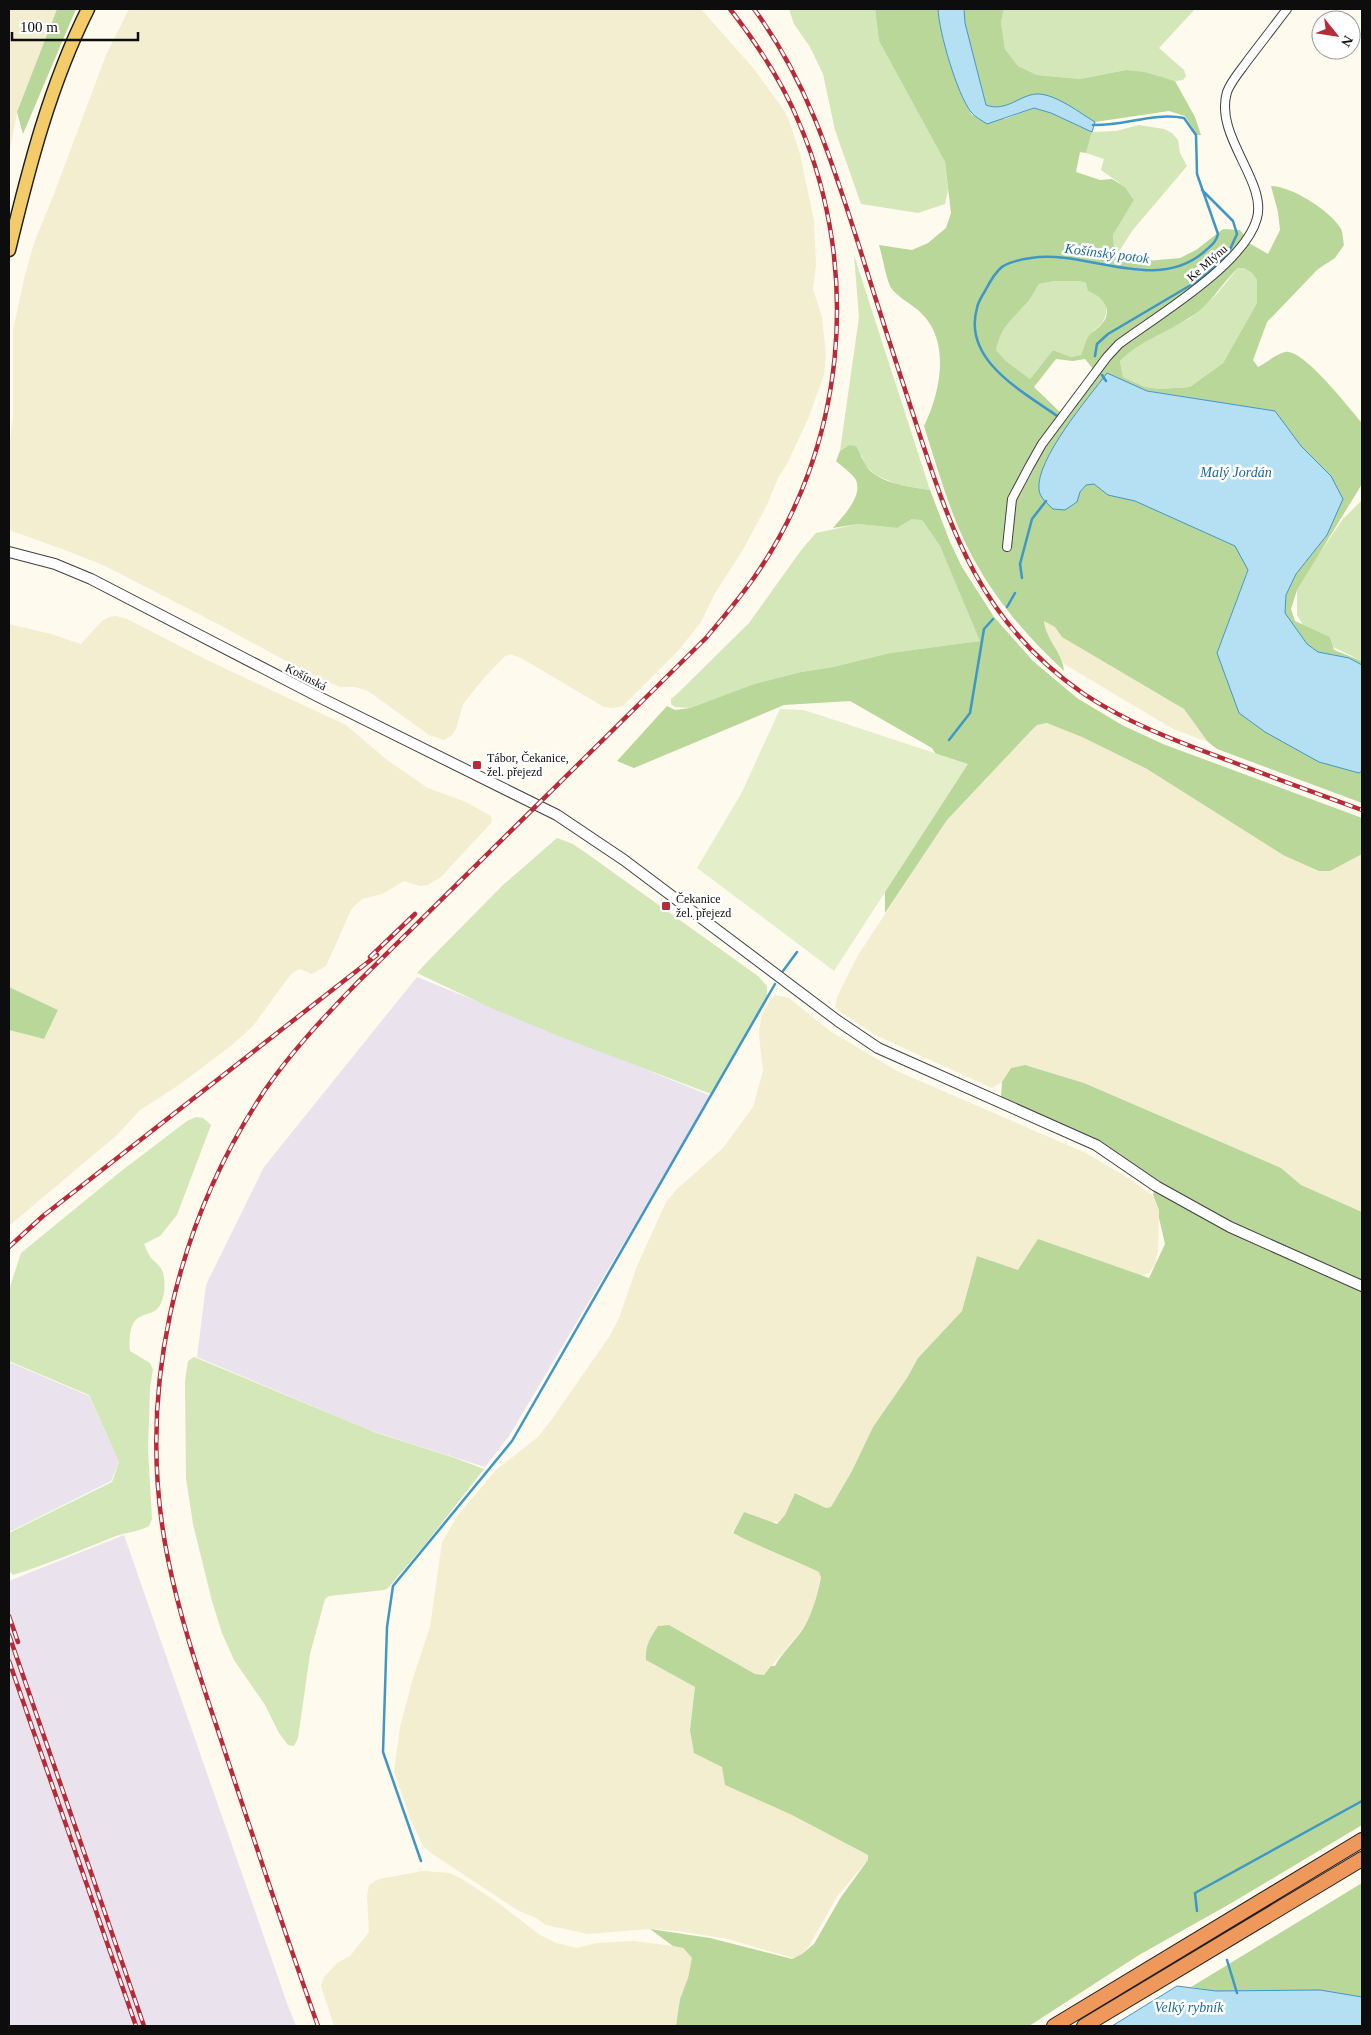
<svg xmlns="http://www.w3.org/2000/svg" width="1371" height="2035" viewBox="0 0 1371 2035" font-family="'Times New Roman',serif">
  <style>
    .industrial { fill: #eae2ec }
    .farmland { fill: #f3eecf }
    .green { fill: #d3e7b9 }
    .forest { fill: #b8d799; fill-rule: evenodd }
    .pitch { fill: #e4efca }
    .water { fill: #b5dff3; stroke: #3f97c7 }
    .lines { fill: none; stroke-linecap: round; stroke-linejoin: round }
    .stream { stroke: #3f97c7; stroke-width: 2.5 }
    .minor-casing { stroke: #404040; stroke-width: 10 }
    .tertiary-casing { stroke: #404040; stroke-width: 12 }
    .primary-casing { stroke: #1e1e1e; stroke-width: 15 }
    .motorway-casing { stroke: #1e1e1e; stroke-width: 16 }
    .minor { stroke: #fff; stroke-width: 8 }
    .tertiary { stroke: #fff; stroke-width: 10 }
    .primary { stroke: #f3cb69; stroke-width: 12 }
    .motorway { stroke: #ee985c; stroke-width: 14 }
    .rail-casing { stroke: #b72b38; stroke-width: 4.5 }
    .rail { stroke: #fff; stroke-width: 2.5; stroke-dasharray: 8; stroke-linecap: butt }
    .poi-dot { fill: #b72b38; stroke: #fff; stroke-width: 2 }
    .labels { text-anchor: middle; stroke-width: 5; stroke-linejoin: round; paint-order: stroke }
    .street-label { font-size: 12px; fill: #0d0d0d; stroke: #fff }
    .poi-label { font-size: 12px; fill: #0d0d0d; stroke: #fff; text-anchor: start }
    .water-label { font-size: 14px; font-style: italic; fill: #1c699a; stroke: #fff }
  </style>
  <rect width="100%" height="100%" fill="#fefaee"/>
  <path class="industrial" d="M 417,977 L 711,1096 L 509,1436 L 485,1467 L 369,1430 L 197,1357 L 206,1285 L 264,1167 Z
    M 9,1362 L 89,1396 L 119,1462 L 111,1481 L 9,1532 Z
    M 124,1535 L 288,2006 L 296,2026 L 9,2026 L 9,1581 Z"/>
  <path class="farmland" d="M 9,9 L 57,9 L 17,112 L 9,154 Z
    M 129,9 L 701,9 L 754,69 L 781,106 L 788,118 L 799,150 L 814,220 L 816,265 L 813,289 L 822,317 L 826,355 L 824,375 L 808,419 L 787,464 L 778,478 L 767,505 L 744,548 L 714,595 L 701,622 L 678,651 L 623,706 L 613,708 L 604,707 L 521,658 L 510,654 L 504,657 L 484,678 L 463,704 L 456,729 L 452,735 L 444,740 L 429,735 L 368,691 L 355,687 L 340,687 L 308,673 L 218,624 L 105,566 L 65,550 L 9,530 L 9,453 L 13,415 L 13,330 L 24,279 L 34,243 L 54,194 L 106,55 Z
    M 116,616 L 127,619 L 207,660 L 346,725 L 387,760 L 428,788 L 466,802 L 491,816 L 492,822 L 441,877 L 428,885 L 420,886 L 404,881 L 382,894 L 362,899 L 352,908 L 326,966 L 312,974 L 299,969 L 291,974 L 253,1026 L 232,1045 L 179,1085 L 140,1110 L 117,1135 L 9,1226 L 9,1030 L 44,1039 L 58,1010 L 9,987 L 9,624 L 51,634 L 81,644 L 102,621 L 109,617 Z
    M 1044,621 L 1055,627 L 1063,637 L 1184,709 L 1208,742 L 1173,729 L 1064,664 L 1047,633 Z
    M 1048,723 L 1082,737 L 1147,769 L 1283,855 L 1362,854 L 1362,1212 L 1301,1185 L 1281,1168 L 1084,1083 L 1025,1065 L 1011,1068 L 1002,1082 L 992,1088 L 875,1035 L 835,1008 L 837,997 L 858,955 L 947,820 L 1029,733 L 1037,725 Z
    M 775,995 L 789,998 L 830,1031 L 897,1071 L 1086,1153 L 1133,1181 L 1152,1195 L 1159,1210 L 1158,1251 L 1155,1264 L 1149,1273 L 1141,1276 L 1018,1270 L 977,1256 L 962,1311 L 918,1358 L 907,1378 L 873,1427 L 852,1471 L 831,1507 L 826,1508 L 795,1492 L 785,1515 L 778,1522 L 769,1522 L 744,1512 L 732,1533 L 770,1551 L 798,1561 L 819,1572 L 821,1578 L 812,1612 L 801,1631 L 764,1675 L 755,1674 L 669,1625 L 646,1660 L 695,1687 L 690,1730 L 722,1767 L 725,1785 L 792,1815 L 868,1855 L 868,1860 L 838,1895 L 809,1946 L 802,1954 L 793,1958 L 728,1939 L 678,1931 L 650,1929 L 588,1934 L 546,1925 L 536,1918 L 517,1910 L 431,1853 L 423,1846 L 410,1818 L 394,1771 L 400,1727 L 413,1678 L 430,1627 L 442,1542 L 458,1515 L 496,1470 L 538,1437 L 552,1419 L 609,1337 L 619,1318 L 637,1266 L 666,1202 L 676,1190 L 723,1148 L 753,1107 L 763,1071 L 759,1035 L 761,1017 L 770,1000 Z
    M 423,1871 L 450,1873 L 462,1879 L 497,1902 L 540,1935 L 556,1943 L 577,1948 L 596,1943 L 634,1941 L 681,1947 L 692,1958 L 688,1978 L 680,1999 L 676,2026 L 334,2026 L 321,1986 L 324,1977 L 337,1963 L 350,1956 L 369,1932 L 367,1896 L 369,1885 L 379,1879 Z"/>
  <path class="green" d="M 789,9 L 875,9 L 879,41 L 945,162 L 948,190 L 945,204 L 918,213 L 861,204 L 835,130 L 823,74 L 810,47 L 794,24 Z
    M 1004,9 L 1195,9 L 1159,48 L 1184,70 L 1186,76 L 1183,80 L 1176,81 L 1126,70 L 1080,79 L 1037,75 L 1018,66 L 1005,49 L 1001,22 Z
    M 1139,125 L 1164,129 L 1172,133 L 1178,140 L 1180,153 L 1187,166 L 1132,231 L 1120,250 L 1114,246 L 1113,235 L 1134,200 L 1125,187 L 1101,170 L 1104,159 L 1086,153 L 1092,132 L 1116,131 Z
    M 854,255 L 930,490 L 898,485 L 876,475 L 865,465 L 862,456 L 849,445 L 840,451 L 859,317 Z
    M 1238,268 L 1244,268 L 1252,273 L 1257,280 L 1257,303 L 1223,363 L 1190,387 L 1160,389 L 1145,387 L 1123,377 L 1120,361 L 1128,352 L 1147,340 L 1189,319 L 1216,295 Z
    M 1055,281 L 1080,281 L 1086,283 L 1106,303 L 1106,314 L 1102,324 L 1093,331 L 1081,355 L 1071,357 L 1053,350 L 1030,379 L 1006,361 L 996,350 C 1002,327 1008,324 1023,307 C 1030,301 1034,292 1039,284 Z
    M 1362,500 L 1362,661 L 1333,647 L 1330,637 L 1303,625 L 1297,615 L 1297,590 L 1313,563 L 1343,519 Z
    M 919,518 L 922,520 L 940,546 L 981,641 L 890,653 L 833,667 L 801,672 L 754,684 L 690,708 L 675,707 L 671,704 L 671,699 L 677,694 L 749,623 L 802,549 L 816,533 L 858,524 L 897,528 L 912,519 Z
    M 557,838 L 573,844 L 586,853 L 758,976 L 767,986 L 767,996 L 711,1094 L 561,1037 L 489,1007 L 417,973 L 429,960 L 503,885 Z
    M 196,1117 L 203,1118 L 211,1125 L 177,1215 L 160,1236 L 144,1244 C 146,1248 148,1254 151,1258 C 156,1263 161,1266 163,1273 C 166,1283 165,1303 156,1310 C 151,1314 143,1314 138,1318 C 129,1324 129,1342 130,1351 L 150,1363 L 153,1370 L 150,1387 L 148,1449 L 152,1519 L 149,1526 C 138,1532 127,1532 116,1536 C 81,1550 48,1564 13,1575 L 9,1571 L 9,1533 L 112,1482 L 119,1462 L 89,1395 L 9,1361 L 9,1290 L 21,1253 L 120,1172 L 187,1121 Z
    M 194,1357 L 374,1432 L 455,1458 L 484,1469 L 427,1542 L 388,1588 L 384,1590 L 329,1596 L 325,1599 L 310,1654 L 298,1738 L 294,1746 L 288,1745 L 279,1733 L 265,1705 L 234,1660 L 222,1633 L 212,1601 L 193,1524 L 186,1478 L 185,1381 L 188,1361 Z"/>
  <path class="forest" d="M 57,9 L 76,9 L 23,134 L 17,112 Z
    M 875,9 L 938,9 C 940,37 957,91 972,115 L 1005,119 L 1034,108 L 1051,113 L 1092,132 L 1086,153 L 1080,152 L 1076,172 L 1100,180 L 1112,179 L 1125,187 L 1134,200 L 1113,235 L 1114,246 L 1136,262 L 1180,258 L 1196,250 L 1223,229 L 1240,230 L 1249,243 L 1268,254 L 1280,230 L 1278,212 L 1271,186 C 1291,186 1331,211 1341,229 C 1343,233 1343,240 1344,245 L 1335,258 L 1318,269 L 1267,322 L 1253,360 L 1258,367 C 1266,363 1276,354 1285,352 C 1302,347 1350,409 1362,423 L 1362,484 L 1297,590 L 1291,609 L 1295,621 L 1330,637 L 1334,650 L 1362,661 L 1362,665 L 1349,658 L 1318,652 L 1307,644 L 1285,613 L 1286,595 L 1296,574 L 1327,535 L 1330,476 L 1301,446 L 1275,411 L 1147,391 L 1107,374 L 1077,502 L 1080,492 L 1086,485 L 1094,484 L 1108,495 L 1135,501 L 1236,546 L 1248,569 L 1217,653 L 1319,762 L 1359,773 L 1362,771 L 1362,803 L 1217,749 L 1208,742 L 1184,709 L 1062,637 L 1055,627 L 1044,621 C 1046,640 1063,653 1064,671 C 1022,632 987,590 963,538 C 947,503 936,464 924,426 C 940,393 951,343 922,314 C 914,305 895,296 890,286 C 885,274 883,258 879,245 L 912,250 L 928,243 L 946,228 L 951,213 L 945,162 L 879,41 ZM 1238,268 L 1244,268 L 1252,273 L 1257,280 L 1257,303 L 1223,363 L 1190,387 L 1160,389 L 1145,387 L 1123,377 L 1120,361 C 1139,341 1166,333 1189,318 C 1212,304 1220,285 1238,268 ZM 1055,281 L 1080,281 L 1086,283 L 1088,291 C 1102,296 1114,309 1102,324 C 1098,329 1092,331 1088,337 C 1085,342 1084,349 1081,355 L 1071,357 L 1053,350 L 1030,379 L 1006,361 L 996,350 C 1002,327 1008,324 1023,307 C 1030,301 1034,292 1039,284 ZM 1056,359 L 1073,361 L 1085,359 L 1098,375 L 1067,419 L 1034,387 Z
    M 964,9 L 1004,9 L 1001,22 L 1005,49 L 1018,66 L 1037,75 L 1080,79 L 1126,70 L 1144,72 L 1175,81 L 1195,117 L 1201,135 L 1197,135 L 1185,116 L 1169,111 L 1095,122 L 1083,115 L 1016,101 C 1008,107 995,108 986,105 L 965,23 Z
    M 849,445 L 856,446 C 860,453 863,461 867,467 C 880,484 911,487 930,490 L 950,542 L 962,567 L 994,617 L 1033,661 L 1077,698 L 1122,725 L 1163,744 L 1362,818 L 1362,854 L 1330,871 L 1319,871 L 1283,855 L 1147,769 L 1082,737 L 1047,723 L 1037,725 L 1029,733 L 947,820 L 885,913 L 885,881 L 945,769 L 932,748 L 850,701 L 784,705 L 634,768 L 617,761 L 667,706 L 675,710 L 690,708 L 754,684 L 801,672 L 833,667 L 890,653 L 980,641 L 940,546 L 922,520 L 912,519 L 897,528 L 858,524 L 833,528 C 842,517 863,497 856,480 C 852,473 841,466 836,461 L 840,451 Z
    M 9,987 L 58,1010 L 44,1039 L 9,1030 Z
    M 1025,1065 L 1084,1083 L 1281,1168 L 1301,1185 L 1362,1212 L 1362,1825 L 1228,1905 L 1139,1955 L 1029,2026 L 676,2026 L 680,1999 L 688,1978 L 692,1958 L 683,1948 L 673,1946 L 650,1929 L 710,1938 L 792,1959 L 802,1954 L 814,1944 L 841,1897 L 868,1860 L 868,1855 L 792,1815 L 725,1785 L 722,1767 L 694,1753 L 690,1730 L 695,1687 L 646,1660 C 645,1646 650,1638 658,1626 L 669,1625 L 755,1674 L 764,1675 L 771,1666 L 775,1666 C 782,1653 792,1644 801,1632 C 812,1616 817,1596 821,1578 L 819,1572 C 791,1558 761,1548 733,1533 L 744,1512 L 777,1524 L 785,1515 L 795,1493 L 826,1508 L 831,1507 L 852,1471 L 873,1427 L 907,1378 L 918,1358 L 962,1311 L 977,1256 L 1018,1270 L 1038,1239 L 1149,1278 L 1165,1244 L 1159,1218 L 1159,1210 L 1153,1195 L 1156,1181 L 1099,1142 L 1001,1097 L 1002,1082 L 1011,1068 Z
    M 1362,1883 L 1362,1997 L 1320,1990 L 1216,1991 L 1191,1987 Z"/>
  <path class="pitch" d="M 780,709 L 804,710 L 968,764 L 834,971 L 697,868 L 741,794 Z"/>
  <path class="water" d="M 938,9 L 964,9 L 965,23 L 986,105 C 1007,113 1021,93 1039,94 C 1057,95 1080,113 1095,122 L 1092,132 L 1051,113 L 1034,108 L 987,124 C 981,120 975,117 971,112 C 957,94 939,32 938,9 Z
    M 1107,373 L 1147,391 L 1275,411 L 1301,446 L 1331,476 L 1343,499 L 1327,535 L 1296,574 L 1286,595 L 1285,613 L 1307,644 L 1318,652 L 1349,658 L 1362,665 L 1362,771 L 1359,773 L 1319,762 L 1265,732 L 1239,713 L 1217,653 L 1248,570 L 1235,546 L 1135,501 L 1108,495 L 1094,484 L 1086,485 L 1080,492 L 1077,502 L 1065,510 L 1053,509 C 1048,504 1040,498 1039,490 C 1035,460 1089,397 1107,373 Z
    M 1177,1986 L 1216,1991 L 1320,1990 L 1362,1997 L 1362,2026 L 1112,2026 Z"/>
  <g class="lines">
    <path class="stream" d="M 1095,356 L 1097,344 L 1108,334 L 1196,282 L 1227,256 L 1237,234 L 1233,221 L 1202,190
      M 1102,375 L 1106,381
      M 1060,418 C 1024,392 962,361 977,308 C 978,302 982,296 985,291 C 998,266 1003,262 1031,258 C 1086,249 1155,294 1204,252 C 1210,246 1216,243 1218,234 L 1197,174 L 1196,135 L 1184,118 C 1154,112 1124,126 1093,125
      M 1022,578 L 1020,564 L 1032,519 L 1046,501
      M 1007,607 L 1015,593
      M 949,740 L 970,713 L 984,629 L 993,619
      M 783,971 L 797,952
      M 421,1861 L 383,1752 L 387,1627 L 393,1586 L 512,1441 L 775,984
      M 1197,1911 L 1195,1893 L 1362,1801
      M 1227,1960 L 1237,1993"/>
    <g class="minor-casing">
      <path id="minor" d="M 1007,547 L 1012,499 L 1029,467 L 1042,444 L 1107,357 L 1119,344 C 1157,316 1245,264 1257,218 C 1267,181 1214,136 1227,92 C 1231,81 1241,70 1248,60 C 1261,43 1274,26 1287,9"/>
    </g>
    <g class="tertiary-casing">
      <path id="tertiary" d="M 9,552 L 55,564 L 91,579 L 319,697 L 557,815 L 624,860 L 838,1021 L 878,1048 L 1096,1145 L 1156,1186 L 1230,1227 L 1362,1286"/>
    </g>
    <g class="primary-casing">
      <path id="primary" d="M 9,250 C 29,167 50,85 88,9"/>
    </g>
    <g class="motorway-casing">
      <path id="motorway" d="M 1054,2026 L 1362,1840
        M 1084,2026 L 1362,1859"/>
    </g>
    <use href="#minor" class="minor"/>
    <use href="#tertiary" class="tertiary"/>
    <use href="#primary" class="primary"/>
    <use href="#motorway" class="motorway"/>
    <g class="rail-casing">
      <path id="rail" d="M 754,9 C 809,84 832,162 860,249 C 877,304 895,359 913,414 C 950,528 979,622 1084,694 C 1129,724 1179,742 1230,761 C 1274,778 1318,794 1362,810
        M 370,957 L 415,914
        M 9,1247 L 43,1216 L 377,955
        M 9,1616 L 18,1642
        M 9,1635 L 144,2026
        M 9,1661 L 136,2026
        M 318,2026 C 287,1939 258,1852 229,1764 C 207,1696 182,1629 168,1559 C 135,1397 174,1226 265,1090 C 292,1051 324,1017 357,983 L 706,638 C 722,619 739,599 753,579 C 846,448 862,272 800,125 C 783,83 758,45 730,9"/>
    </g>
    <use href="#rail" class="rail"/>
  </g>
  <g class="poi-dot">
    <rect x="472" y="760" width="10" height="10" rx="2.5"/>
    <rect x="661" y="901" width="10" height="10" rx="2.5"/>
  </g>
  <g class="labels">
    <g class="street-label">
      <text transform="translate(1207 263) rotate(-41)" y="4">Ke Mlýnu</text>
      <text transform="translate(306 677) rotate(27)" y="4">Košínská</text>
    </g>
    <g class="poi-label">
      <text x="487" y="762">Tábor, Čekanice,<tspan x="487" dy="14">žel. přejezd</tspan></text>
      <text x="676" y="903">Čekanice<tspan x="676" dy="14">žel. přejezd</tspan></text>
    </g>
    <g class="water-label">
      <text transform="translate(1107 253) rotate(7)" y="5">Košínský potok</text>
      <text x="1236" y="477">Malý Jordán</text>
      <text x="1189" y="2012">Velký rybník</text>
    </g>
  </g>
  <rect width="1371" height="2035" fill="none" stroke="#0d0d0d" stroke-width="20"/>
  <g transform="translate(1336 35) rotate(120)"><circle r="24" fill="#ffffff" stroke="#9e9e9e"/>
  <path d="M0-4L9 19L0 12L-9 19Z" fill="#b72b38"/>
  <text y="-8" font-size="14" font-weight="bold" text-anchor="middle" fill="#0d0d0d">N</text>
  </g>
  <path d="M12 32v8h126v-8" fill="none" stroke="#0d0d0d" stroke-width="2.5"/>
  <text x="20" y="32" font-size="15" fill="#0d0d0d" stroke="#ffffff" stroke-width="4" paint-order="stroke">100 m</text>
</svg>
